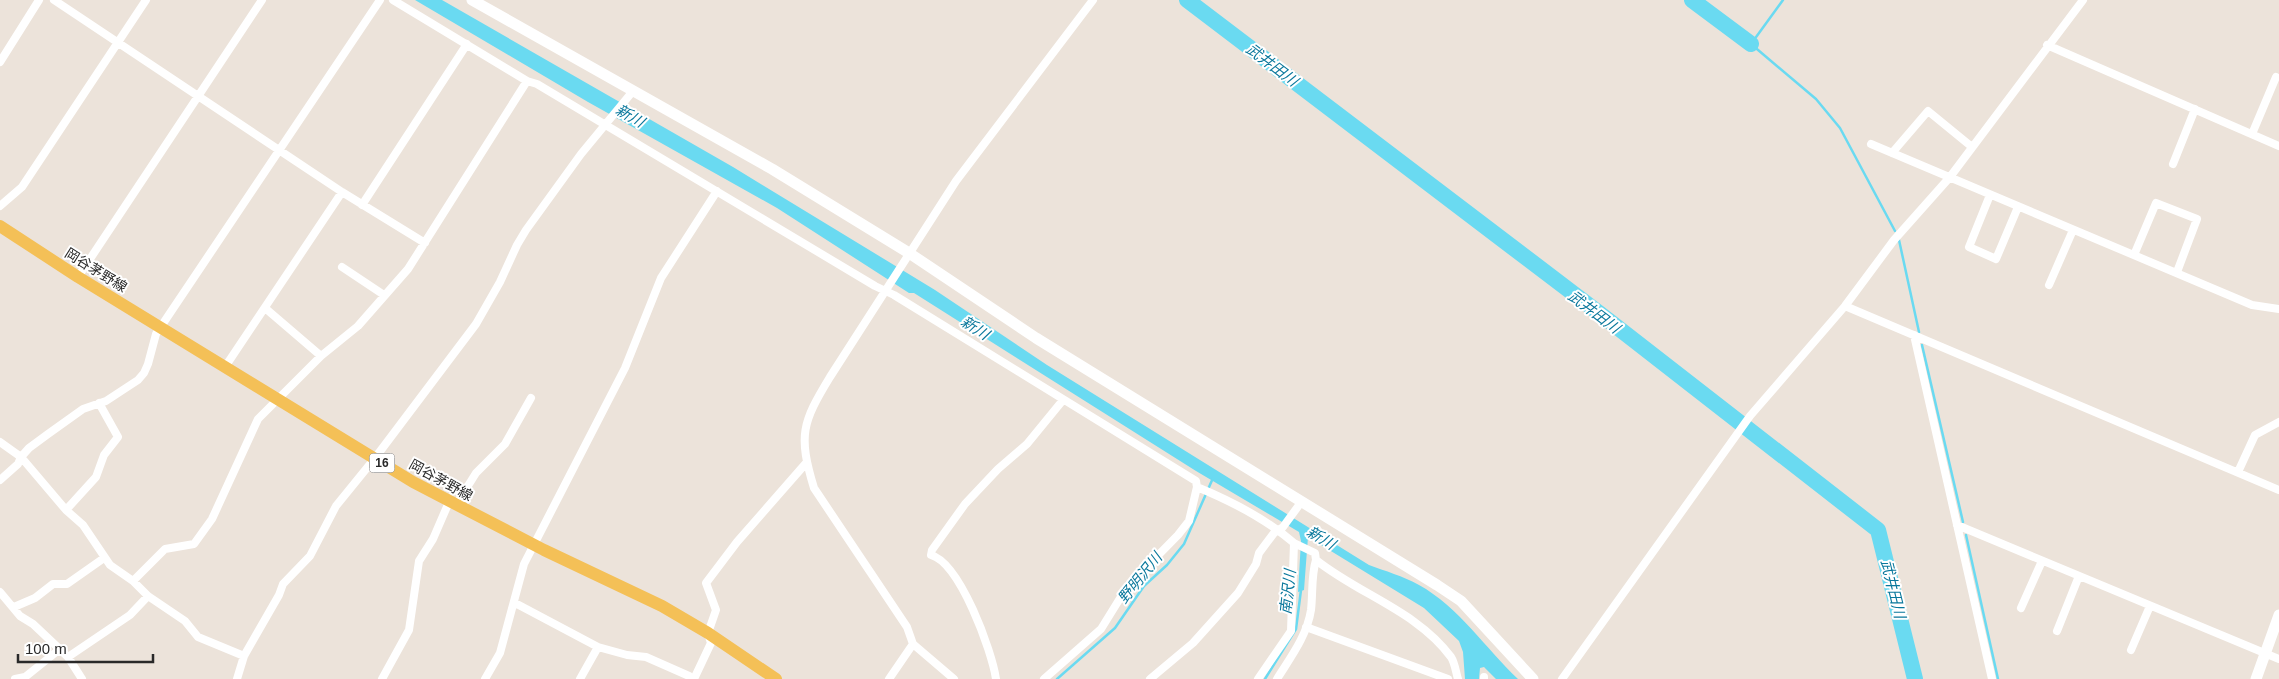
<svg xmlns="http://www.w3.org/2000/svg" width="2279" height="679" viewBox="0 0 2279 679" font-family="Helvetica,'Noto Sans JP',sans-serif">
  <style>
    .water { fill: #6adaf1 }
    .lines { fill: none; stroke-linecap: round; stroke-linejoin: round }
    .stream { stroke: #6adaf1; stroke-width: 2.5 }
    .river { stroke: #6adaf1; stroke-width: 16 }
    .street { stroke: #fff; stroke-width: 8 }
    .secondary { stroke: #fff; stroke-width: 11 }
    .primary { stroke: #f4c057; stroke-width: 12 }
    .labels { text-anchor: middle; stroke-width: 4; stroke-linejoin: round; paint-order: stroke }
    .shield { fill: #fff; stroke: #696969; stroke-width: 1 }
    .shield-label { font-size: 12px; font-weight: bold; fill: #292929 }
    .street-label { font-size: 14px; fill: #292929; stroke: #fff }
    .water-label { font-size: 15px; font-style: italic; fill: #0a789c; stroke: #fff }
  </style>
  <rect width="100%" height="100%" fill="#ece3da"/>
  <path class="water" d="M 415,0 L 442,0 L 733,167 L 935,290 L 1047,365 L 1369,565 C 1385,571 1403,576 1419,585 C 1459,607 1486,649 1518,679 L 1496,679 L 1484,667 L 1480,668 L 1479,679 L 1465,679 L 1463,652 L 1459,641 L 1424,608 L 1308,537 L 1304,590 L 1298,592 L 1301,541 L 1299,532 L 1196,471 L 914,293 L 909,293 L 777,208 L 588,102 Z"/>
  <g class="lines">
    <path class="stream" d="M 1783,0 L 1751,44 L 1816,99 L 1840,128 L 1895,231
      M 1899,240 L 1919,332
      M 1922,345 L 1963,522
      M 1966,535 L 1998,679
      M 1057,679 L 1115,628 L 1144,586 L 1167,565 L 1184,544 L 1213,478
      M 1265,679 L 1296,629 L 1301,590"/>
    <path class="river" d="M 1187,0 L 1599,313 L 1878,530 L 1915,679
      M 1692,0 L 1751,44"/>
    <path class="street" d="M 54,0 L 342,192 L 425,243
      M 393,0 L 527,81 L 537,84 L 875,286 L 894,295 L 1196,481 L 1197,487 L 1189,521 L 1178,535 L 1127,587 L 1101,629 L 1044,679
      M 2047,45 L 2279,146
      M 0,62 L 39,0
      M 2252,134 L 2276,77
      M 1871,144 L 2252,305 L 2279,309
      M 1892,153 L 1928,111 L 1972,147
      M 2173,164 L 2195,109
      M 1990,195 L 1969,247 L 1996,259 L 2018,207
      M 362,205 L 467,44
      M 0,206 L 22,187 L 146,0
      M 2134,255 L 2156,203 L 2197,219 L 2177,272
      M 342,267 L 384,295
      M 78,277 L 262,0
      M 2049,285 L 2073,230
      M 1845,306 L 2279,490
      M 265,308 L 321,356
      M 1914,335 L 1992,679
      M 225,367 L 342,192
      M 0,442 L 21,457 L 66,510 L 83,525 L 110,565 L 133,581 L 148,596 L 185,621 L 198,637 L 244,656
      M 2238,472 L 2255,435 L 2279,422
      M 0,480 L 18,464 L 21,457 L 29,448 L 48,434 L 83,409 L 106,401 L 138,380 L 144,373 L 148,364 L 156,334 L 380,0
      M 1197,487 C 1231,501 1266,519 1294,543 L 1291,631 L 1258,679
      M 456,505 L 476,473 L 505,444 L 531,398
      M 66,510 L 96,477 L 104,455 L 118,437 L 99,403
      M 1957,525 L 2279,659
      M 1294,543 L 1315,553 L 1316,560
      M 133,581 L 165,549 L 194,544 L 212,519 L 258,419 L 321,356 L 358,326 L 408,269 L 527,81
      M 0,592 L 20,616 L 33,624 L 68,657 L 82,679
      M 515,603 L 598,647 L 627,655 L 646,657 L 689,676 L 691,679
      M 14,607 L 35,598 L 53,584 L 67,584 L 104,558
      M 2021,608 L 2042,561
      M 1306,627 L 1448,679
      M 2057,631 L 2079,576
      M 2131,650 L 2150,606
      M 68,657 L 130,615 L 148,596
      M 15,679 L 25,677 L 60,649
      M 237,679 L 244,656 L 279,595 L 283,584 L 310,556 L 336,506 L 375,458 L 476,324 L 500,282 L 517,245 L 526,230 L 581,154 L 633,91
      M 382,679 L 409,630 L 419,561 L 433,539 L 449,502
      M 485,679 L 500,653 L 524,564 L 625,368 L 661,278 L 717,191
      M 580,679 L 598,647
      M 694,679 L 711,643 L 708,633 L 716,610 L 706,583 L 737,542 L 807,462
      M 889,679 L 913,644
      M 954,679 L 913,644 L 907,627 L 814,488 C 798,435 802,423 830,377 L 956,181 L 1093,0
      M 996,679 C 992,651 960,563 931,555 L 932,550 L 965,504 L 998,469 L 1027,444 L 1063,400
      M 1150,679 L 1193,643 L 1238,593 L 1256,564 L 1259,553 L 1274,533 L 1283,527 L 1302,501
      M 1277,679 C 1290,658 1307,636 1311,610 C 1313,593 1311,576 1316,560 C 1360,595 1417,611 1451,657 C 1455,663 1456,673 1458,679
      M 1484,679 L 1484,677
      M 1562,679 L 1750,416 L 1845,306 L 1894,240 L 1950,177 L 2083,0"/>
    <path class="secondary" d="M 472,0 L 772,169 L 909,253 L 1036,338 L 1437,585 L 1461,601 L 1533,679
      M 2256,679 L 2279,615"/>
    <path class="primary" d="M 0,226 L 78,277 L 413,482 L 544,550 L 662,606 L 708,633 L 776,679"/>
  </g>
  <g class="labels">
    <rect class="shield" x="369.5" y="453.5" width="25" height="19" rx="4"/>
    <g class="shield-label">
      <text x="382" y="467">16</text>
    </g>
    <g class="street-label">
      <text transform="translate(96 270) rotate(32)" y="5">岡谷茅野線</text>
      <text transform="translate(441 480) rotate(29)" y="5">岡谷茅野線</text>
    </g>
    <g class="water-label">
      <text transform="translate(1272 65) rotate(37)" y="5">武井田川</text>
      <text transform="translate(630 116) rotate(30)" y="5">新川</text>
      <text transform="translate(1594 312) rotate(37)" y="5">武井田川</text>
      <text transform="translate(975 328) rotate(32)" y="5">新川</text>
      <text transform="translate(1321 538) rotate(31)" y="5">新川</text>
      <text transform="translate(1140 578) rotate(-51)" y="5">野明沢川</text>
      <text transform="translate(1893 589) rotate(76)" y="5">武井田川</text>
      <text transform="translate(1288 592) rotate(-84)" y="5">南沢川</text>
    </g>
  </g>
  <path d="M18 654v8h135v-8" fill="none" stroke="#292929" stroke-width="2.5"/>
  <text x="25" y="654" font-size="15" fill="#292929" stroke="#ffffff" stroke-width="4" paint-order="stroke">100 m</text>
</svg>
